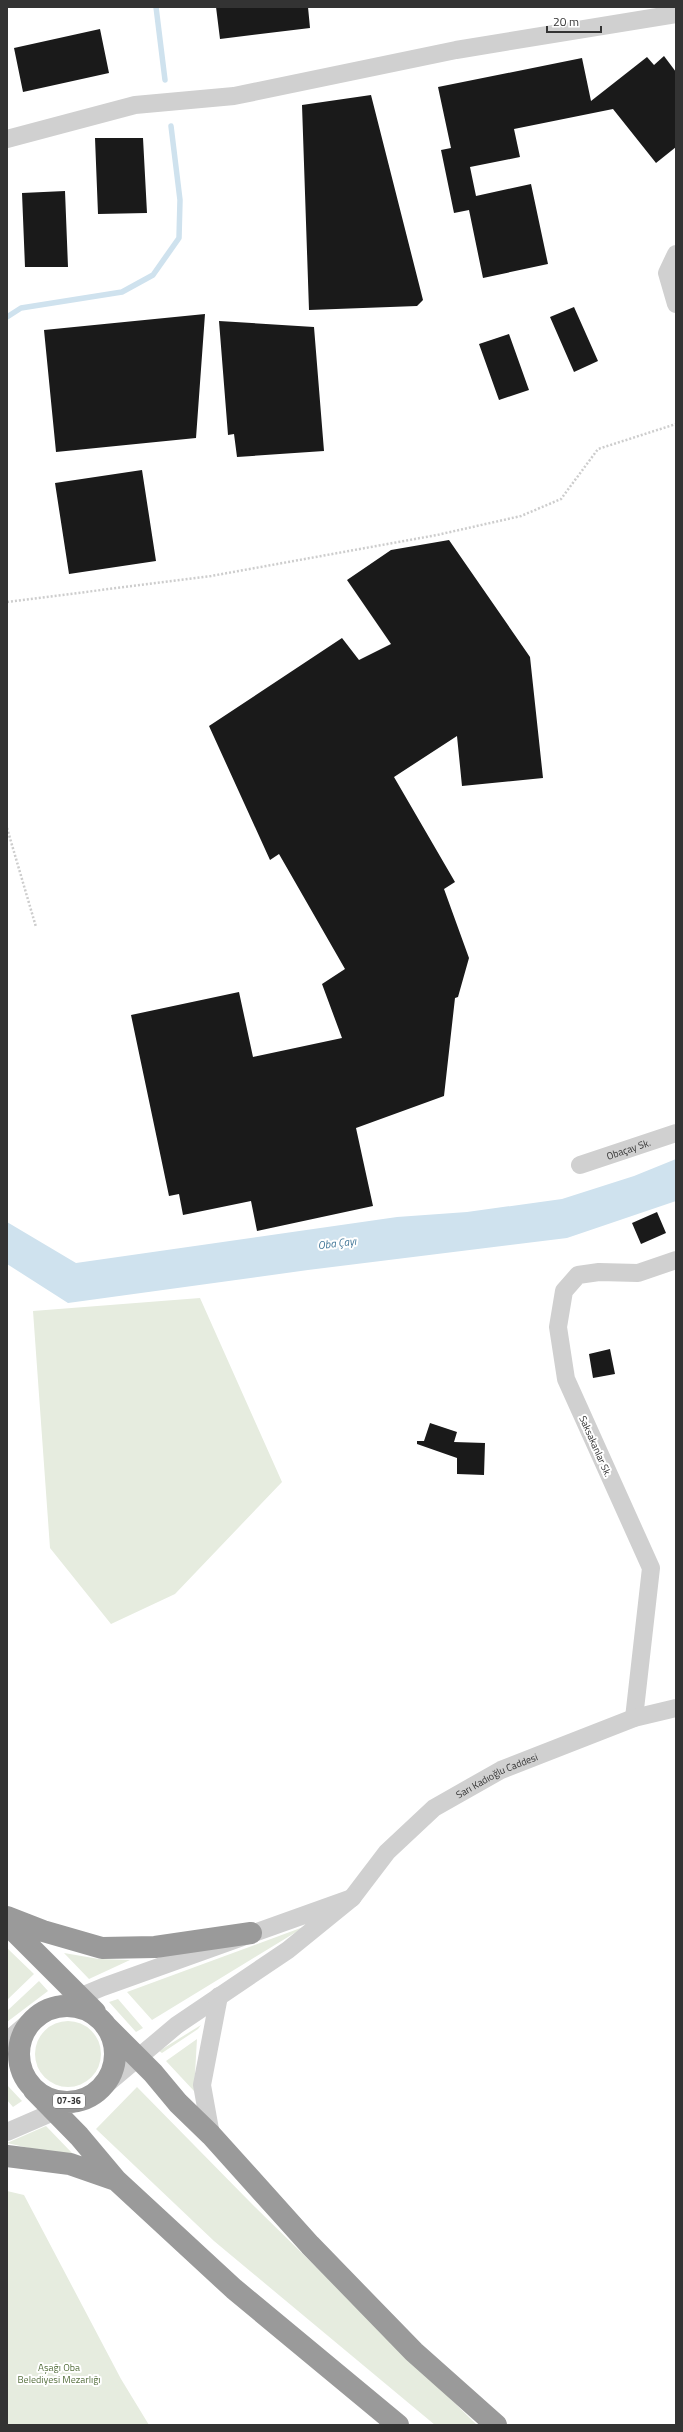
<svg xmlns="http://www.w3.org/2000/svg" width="683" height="2432" viewBox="0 0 683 2432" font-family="'Titillium Web',sans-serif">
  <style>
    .green { fill: #e6ecdf }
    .water { fill: #cfe2ee }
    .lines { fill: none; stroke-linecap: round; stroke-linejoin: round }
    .stream { stroke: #cfe2ee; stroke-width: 5.5 }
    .building { fill: #1a1a1a }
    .path { stroke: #cdcdcd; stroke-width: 2.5; stroke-dasharray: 2 2; stroke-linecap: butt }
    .minor { stroke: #d0d0d0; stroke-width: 18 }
    .highway { stroke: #9a9a9a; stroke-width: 22 }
    .labels { text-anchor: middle; stroke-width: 4; stroke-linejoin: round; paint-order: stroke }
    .shield { fill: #fff; stroke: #707070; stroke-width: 1 }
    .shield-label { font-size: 9px; font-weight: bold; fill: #333 }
    .street-label { font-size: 10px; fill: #333; stroke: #fff }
    .park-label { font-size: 10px; fill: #56703f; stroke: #fff }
    .water-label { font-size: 11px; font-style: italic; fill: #3f7597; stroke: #fff }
  </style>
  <rect width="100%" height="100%" fill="#fff"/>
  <path class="green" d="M 200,1298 L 282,1482 L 175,1594 L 111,1624 L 50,1548 L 33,1311 Z
    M 306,1926 L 152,2020 L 127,1992 Z
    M 7,1948 L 34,1974 L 7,2000 Z
    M 64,1953 L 99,1959 L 130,1960 L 89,1979 Z
    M 39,1981 L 48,1991 L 7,2022 L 7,2011 Z
    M 118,1999 L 143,2028 L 136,2032 L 109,2002 Z
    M35 2054a33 33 0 1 1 66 0a33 33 0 1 1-66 0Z
    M 201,2025 L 198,2029 L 162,2053 L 159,2051 Z
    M 197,2039 L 194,2091 L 166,2061 Z
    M 7,2085 L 22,2101 L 13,2107 L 7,2100 Z
    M 137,2087 L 251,2203 L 477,2425 L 435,2425 L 214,2241 L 96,2129 Z
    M 46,2126 L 73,2154 L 68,2157 L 7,2143 Z
    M 7,2191 L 24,2195 L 121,2379 L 149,2425 L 7,2425 Z"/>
  <path class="water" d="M 676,1159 L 676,1201 L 567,1238 L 308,1270 L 68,1303 L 7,1264 L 7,1222 L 76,1263 L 397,1217 L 467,1212 L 562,1199 L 634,1176 Z"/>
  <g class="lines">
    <path class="stream" d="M 156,7 L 165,80
      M 7,317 L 21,308 L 122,292 L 153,275 L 179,238 L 180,200 L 171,126"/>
  </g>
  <path class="building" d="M 216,7 L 308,7 L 310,28 L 220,39 Z
    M 100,29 L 109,73 L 23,92 L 14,48 Z
    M 664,56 L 676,72 L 676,147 L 656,163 L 613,109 L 514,129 L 520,157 L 470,167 L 476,196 L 531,184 L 548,264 L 483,278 L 469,210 L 454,213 L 441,150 L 451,148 L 438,87 L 582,58 L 591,101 L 647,57 L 654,65 Z
    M 371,95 L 423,300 L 417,306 L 309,310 L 302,105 Z
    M 95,138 L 143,138 L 147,213 L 98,214 Z
    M 65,191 L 68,267 L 25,267 L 22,193 Z
    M 574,307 L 598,361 L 574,372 L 550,317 Z
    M 205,314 L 196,438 L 56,452 L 44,330 Z
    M 219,321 L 314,327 L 324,451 L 237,457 L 234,434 L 228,435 Z
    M 509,334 L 529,390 L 499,400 L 479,344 Z
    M 142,470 L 156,561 L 69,574 L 55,483 Z
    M 449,540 L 530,657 L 543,778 L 462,786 L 457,736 L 394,777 L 455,882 L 444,889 L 469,958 L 458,997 L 455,998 L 444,1096 L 356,1128 L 373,1206 L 257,1231 L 251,1201 L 183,1215 L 179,1194 L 169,1196 L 131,1015 L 239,992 L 253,1057 L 342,1038 L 322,984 L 345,969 L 279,854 L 270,860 L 209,726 L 342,638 L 359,660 L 391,644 L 347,580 L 391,550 Z
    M 657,1212 L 666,1233 L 641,1244 L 632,1223 Z
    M 610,1349 L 615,1374 L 593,1378 L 589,1354 Z
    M 430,1423 L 457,1432 L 454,1442 L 485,1443 L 484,1475 L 457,1474 L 457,1458 L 417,1444 L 417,1441 L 424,1441 Z"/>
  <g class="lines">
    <path class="path" d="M 7,602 L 211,576 L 437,535 L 521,516 L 561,499 L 598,449 L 676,424
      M 7,828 L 36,927"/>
    <g class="minor">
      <path d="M 7,139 L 135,105 L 234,96 L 456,50 L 676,14"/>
      <path d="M 676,254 L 667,273 L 676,304"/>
      <path id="s1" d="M 580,1165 L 676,1133"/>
      <path d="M 634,1718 L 651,1568 L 566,1379 L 558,1327 L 564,1291 L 578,1275 L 599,1272 L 638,1273 L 676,1260"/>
      <path id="s2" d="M 352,1898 L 387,1852 L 434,1808 L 501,1770 L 634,1718 L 676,1708"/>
      <path d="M 50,2009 L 103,1987 L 352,1898 L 288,1950 L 177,2025 L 96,2093"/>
      <path d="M 7,2041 L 36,2016"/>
      <path d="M 7,2132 L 81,2100"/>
      <path d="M 211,2135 L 202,2085 L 219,1996"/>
    </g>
    <path class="highway" d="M 7,1917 L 43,1931 L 102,1948 L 155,1947 L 251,1933
      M 7,1924 L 95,2012
      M19 2054a48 48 0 1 1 96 0a48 48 0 1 1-96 0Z
      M 105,2025 L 153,2073 L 178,2103 L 211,2135 L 310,2245 L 414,2352 L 496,2425
      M 34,2090 L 79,2136 L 116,2180 L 234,2289 L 398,2425
      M 7,2156 L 70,2164 L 116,2180"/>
  </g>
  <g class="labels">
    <rect class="shield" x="53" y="2094" width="32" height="14" rx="3"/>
    <g class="shield-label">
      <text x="69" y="2104">07-36</text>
    </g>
    <g class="street-label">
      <text dy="4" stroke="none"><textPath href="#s1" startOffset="51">Obaçay Sk.</textPath></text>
      <text transform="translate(596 1446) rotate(66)" y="4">Saksakanlar Sk.</text>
      <text dy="4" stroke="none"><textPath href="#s2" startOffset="193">Sarı Kadıoğlu Caddesi</textPath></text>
    </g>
    <g class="park-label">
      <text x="59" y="2371">Aşağı Oba<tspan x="59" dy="12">Belediyesi Mezarlığı</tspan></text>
    </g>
    <g class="water-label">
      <text transform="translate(337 1243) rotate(-7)" y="4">Oba Çayı</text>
    </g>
  </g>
  <rect width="683" height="2432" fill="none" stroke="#333333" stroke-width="16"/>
  <path d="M547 26v6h54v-6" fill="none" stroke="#333333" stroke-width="2"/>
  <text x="553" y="26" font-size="12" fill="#333333" stroke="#ffffff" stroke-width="3" paint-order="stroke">20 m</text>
</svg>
